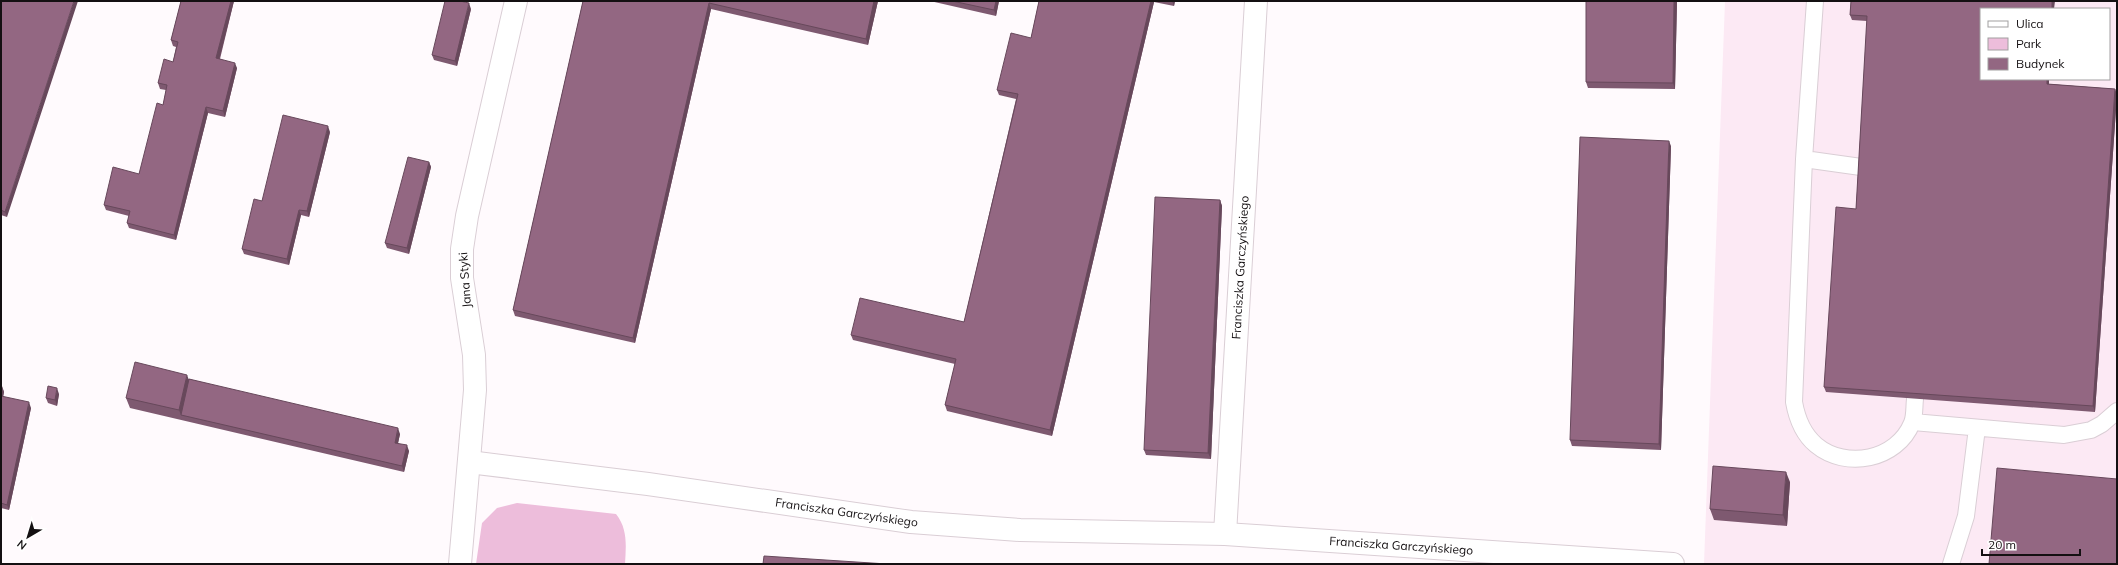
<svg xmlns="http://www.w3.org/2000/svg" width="2118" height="565" viewBox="0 0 2118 565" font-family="Mulish,sans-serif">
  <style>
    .built { fill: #fce9f4; fill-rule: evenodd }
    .green { fill: #edbddb }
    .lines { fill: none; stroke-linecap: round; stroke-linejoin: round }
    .lane-casing { stroke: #daced5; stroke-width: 18 }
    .street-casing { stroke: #daced5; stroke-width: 24 }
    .lane { stroke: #fff; stroke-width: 16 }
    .street { stroke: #fff; stroke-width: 22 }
    .wall { fill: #7e5970 }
    .shaded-wall { fill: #67485b }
    .building { fill: #936782; stroke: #67485b }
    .labels { text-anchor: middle; stroke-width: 3; stroke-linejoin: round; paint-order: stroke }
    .street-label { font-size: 12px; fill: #141012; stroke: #fff }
  </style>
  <rect width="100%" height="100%" fill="#fffafd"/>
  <path class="built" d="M 1725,1 L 2117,1 L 2117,564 L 1704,564 ZM 1981,9 L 2109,9 L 2109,79 L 1981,79 Z"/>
  <path class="green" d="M 517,503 L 616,514 C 628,529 626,546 625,564 L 476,564 L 482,523 L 497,508 Z"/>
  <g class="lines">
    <g class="lane-casing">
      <path id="lane" d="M 1815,1 L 1804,159 L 1794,402 C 1797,419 1803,434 1816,445 C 1846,470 1897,460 1912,423 C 1915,416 1914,407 1915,399
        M 1804,159 L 1861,167
        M 1913,422 L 2064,435 L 2091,430 L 2102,424 L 2117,411
        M 1951,564 L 1966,516 L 1977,428"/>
    </g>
    <g class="street-casing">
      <g id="street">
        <path id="s1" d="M 469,462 L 648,484 L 911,522 L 1020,530 L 1225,534 L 1673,564"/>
        <path id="s2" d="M 1225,534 L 1256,1"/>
        <path d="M 460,564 L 475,390 L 474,355 L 462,278 L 462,249 L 467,216 L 516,1"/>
      </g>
    </g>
    <use href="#lane" class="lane"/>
    <use href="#street" class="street"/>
  </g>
  <path class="wall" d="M 1,1 L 7,217 L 1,215 Z
    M 181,1 L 234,1 L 220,59 L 237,68 L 225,117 L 208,113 L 176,240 L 129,228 L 127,223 L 129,216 L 106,210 L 104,205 L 139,174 L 163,105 L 166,90 L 160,89 L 158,83 L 173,62 L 176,47 L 173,46 L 171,40 Z
    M 583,1 L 878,1 L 868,45 L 711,9 L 635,343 L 515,316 L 513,310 Z
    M 930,1 L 999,1 L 996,16 Z
    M 1039,1 L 1175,1 L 1174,6 L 1154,2 L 1052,436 L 947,411 L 945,405 L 955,364 L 853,340 L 851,335 L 964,322 L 1016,99 L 999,95 L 997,90 L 1031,38 Z
    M 1677,1 L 1675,89 L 1588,88 L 1586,82 Z
    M 1851,1 L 2049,79 L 2049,84 L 2115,89 L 2117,95 L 2095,412 L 1826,392 L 1824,387 L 1856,209 L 1867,21 L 1852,20 L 1850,15 Z
    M 471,9 L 457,66 L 434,60 L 432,55 Z
    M 330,132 L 309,217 L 301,215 L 289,265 L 244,254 L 242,249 L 262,201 Z
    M 1671,146 L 1661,450 L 1572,446 L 1570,440 Z
    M 429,162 L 431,167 L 409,254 L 387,248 L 385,243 Z
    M 1220,200 L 1222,206 L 1211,459 L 1146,455 L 1144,450 Z
    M 189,379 L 400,434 L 398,443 L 409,451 L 404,472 L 130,408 L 126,398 Z
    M 1,384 L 4,392 L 3,397 L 31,408 L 9,510 L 1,508 Z
    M 59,394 L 57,406 L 48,403 L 46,398 Z
    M 1790,482 L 1787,526 L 1714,520 L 1710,509 Z"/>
  <path class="shaded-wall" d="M 74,1 L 78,1 L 7,217 L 5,212 Z
    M 231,1 L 234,1 L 218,64 L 216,58 Z
    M 874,1 L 878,1 L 868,45 L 866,39 Z
    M 996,1 L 999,1 L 996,16 L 994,10 Z
    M 1151,1 L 1154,1 L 1154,2 L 1052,436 L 1050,430 Z
    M 1172,1 L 1175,1 L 1174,6 Z
    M 1674,1 L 1677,1 L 1675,89 L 1673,83 Z
    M 2052,1 L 2055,1 L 2054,9 L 2052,9 Z
    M 469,3 L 471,9 L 457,66 L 455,61 Z
    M 709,3 L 711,9 L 635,343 L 633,338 Z
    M 235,63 L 237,68 L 225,117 L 223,111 Z
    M 2047,79 L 2049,79 L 2049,90 L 2047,84 Z
    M 2115,89 L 2117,95 L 2095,412 L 2093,406 Z
    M 206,107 L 208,113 L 176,240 L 174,235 Z
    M 328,126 L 330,132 L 309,217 L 307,211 Z
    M 1669,141 L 1671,146 L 1661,450 L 1659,444 Z
    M 429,162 L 431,167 L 409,254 L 407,248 Z
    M 1220,200 L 1222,206 L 1211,459 L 1208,453 Z
    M 299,210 L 301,215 L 289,265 L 287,259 Z
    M 187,375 L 191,385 L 181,415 L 179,410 Z
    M 2,386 L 4,392 L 2,402 L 1,399 L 1,392 Z
    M 57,388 L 59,394 L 57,406 L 55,400 Z
    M 29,402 L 31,408 L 9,510 L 7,505 Z
    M 398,428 L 400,434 L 397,448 L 395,443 Z
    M 407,445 L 409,451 L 404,472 L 402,466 Z
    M 1786,472 L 1790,482 L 1787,526 L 1783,515 Z"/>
  <path class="building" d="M 1,1 L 74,1 L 5,212 L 1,210 Z
    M 181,1 L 231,1 L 216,58 L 235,63 L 223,111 L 206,107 L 174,235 L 127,223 L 130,211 L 104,205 L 113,167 L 139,174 L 157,103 L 163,105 L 167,85 L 158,83 L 164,59 L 173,62 L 178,42 L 171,40 Z
    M 445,1 L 460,1 L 469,3 L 455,61 L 432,55 Z
    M 583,1 L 874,1 L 866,39 L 709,3 L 633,338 L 513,310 Z
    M 952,1 L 996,1 L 994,10 Z
    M 1039,1 L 1151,1 L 1050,430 L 945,405 L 956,359 L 851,335 L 860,298 L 964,322 L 1018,94 L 997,90 L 1011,33 L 1031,38 Z
    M 1586,1 L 1674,1 L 1673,83 L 1586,82 Z
    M 1851,1 L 2052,1 L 2052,9 L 1981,9 L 1981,79 L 2047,79 L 2047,84 L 2115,89 L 2093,406 L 1824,387 L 1836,207 L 1856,209 L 1867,16 L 1850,15 Z
    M 283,115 L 328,126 L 307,211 L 299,210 L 287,259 L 242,249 L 254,199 L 262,201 Z
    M 1580,137 L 1669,141 L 1659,444 L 1570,440 Z
    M 408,157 L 429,162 L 407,248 L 385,243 Z
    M 1155,197 L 1220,200 L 1208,453 L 1144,450 Z
    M 135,362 L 187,375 L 179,410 L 126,398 Z
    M 189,379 L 398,428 L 395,443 L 407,445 L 402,466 L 181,415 Z
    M 48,386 L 57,388 L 55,400 L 46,398 Z
    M 1,396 L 29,402 L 7,505 L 1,503 Z
    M 1713,466 L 1786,472 L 1783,515 L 1710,509 Z
    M 1997,468 L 2117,479 L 2117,564 L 1989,564 Z
    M 764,556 L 887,564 L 763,564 Z"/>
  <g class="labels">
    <g class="street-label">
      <text dy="4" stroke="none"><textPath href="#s2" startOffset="267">Franciszka Garczyńskiego</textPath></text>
      <text transform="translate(465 280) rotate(-94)" y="4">Jana Styki</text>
      <text dy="4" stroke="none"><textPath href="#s1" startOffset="381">Franciszka Garczyńskiego</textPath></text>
      <text dy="4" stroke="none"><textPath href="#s1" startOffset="937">Franciszka Garczyńskiego</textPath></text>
    </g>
  </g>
  <rect width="2118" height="565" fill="none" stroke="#141012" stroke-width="4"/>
  <rect x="1980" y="8" width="130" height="72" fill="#ffffff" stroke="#a19fa0"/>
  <rect x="1988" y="21" width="20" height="6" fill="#ffffff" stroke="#a19fa0"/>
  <text x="2016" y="28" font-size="12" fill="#141012">Ulica</text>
  <rect x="1988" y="38" width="20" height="12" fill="#edbddb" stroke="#a19fa0"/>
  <text x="2016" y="48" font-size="12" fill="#141012">Park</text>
  <rect x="1988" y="58" width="20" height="12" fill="#936782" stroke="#a19fa0"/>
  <text x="2016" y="68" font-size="12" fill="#141012">Budynek</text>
  <g transform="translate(28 537) rotate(218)" stroke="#ffffff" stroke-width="3" paint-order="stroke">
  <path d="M0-3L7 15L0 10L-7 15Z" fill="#141012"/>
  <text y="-6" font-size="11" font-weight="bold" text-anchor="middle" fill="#141012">N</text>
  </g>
  <path d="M1982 549v6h98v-6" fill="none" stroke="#141012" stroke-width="2"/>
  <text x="1988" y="549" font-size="12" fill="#141012" stroke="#ffffff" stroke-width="3" paint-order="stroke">20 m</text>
</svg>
